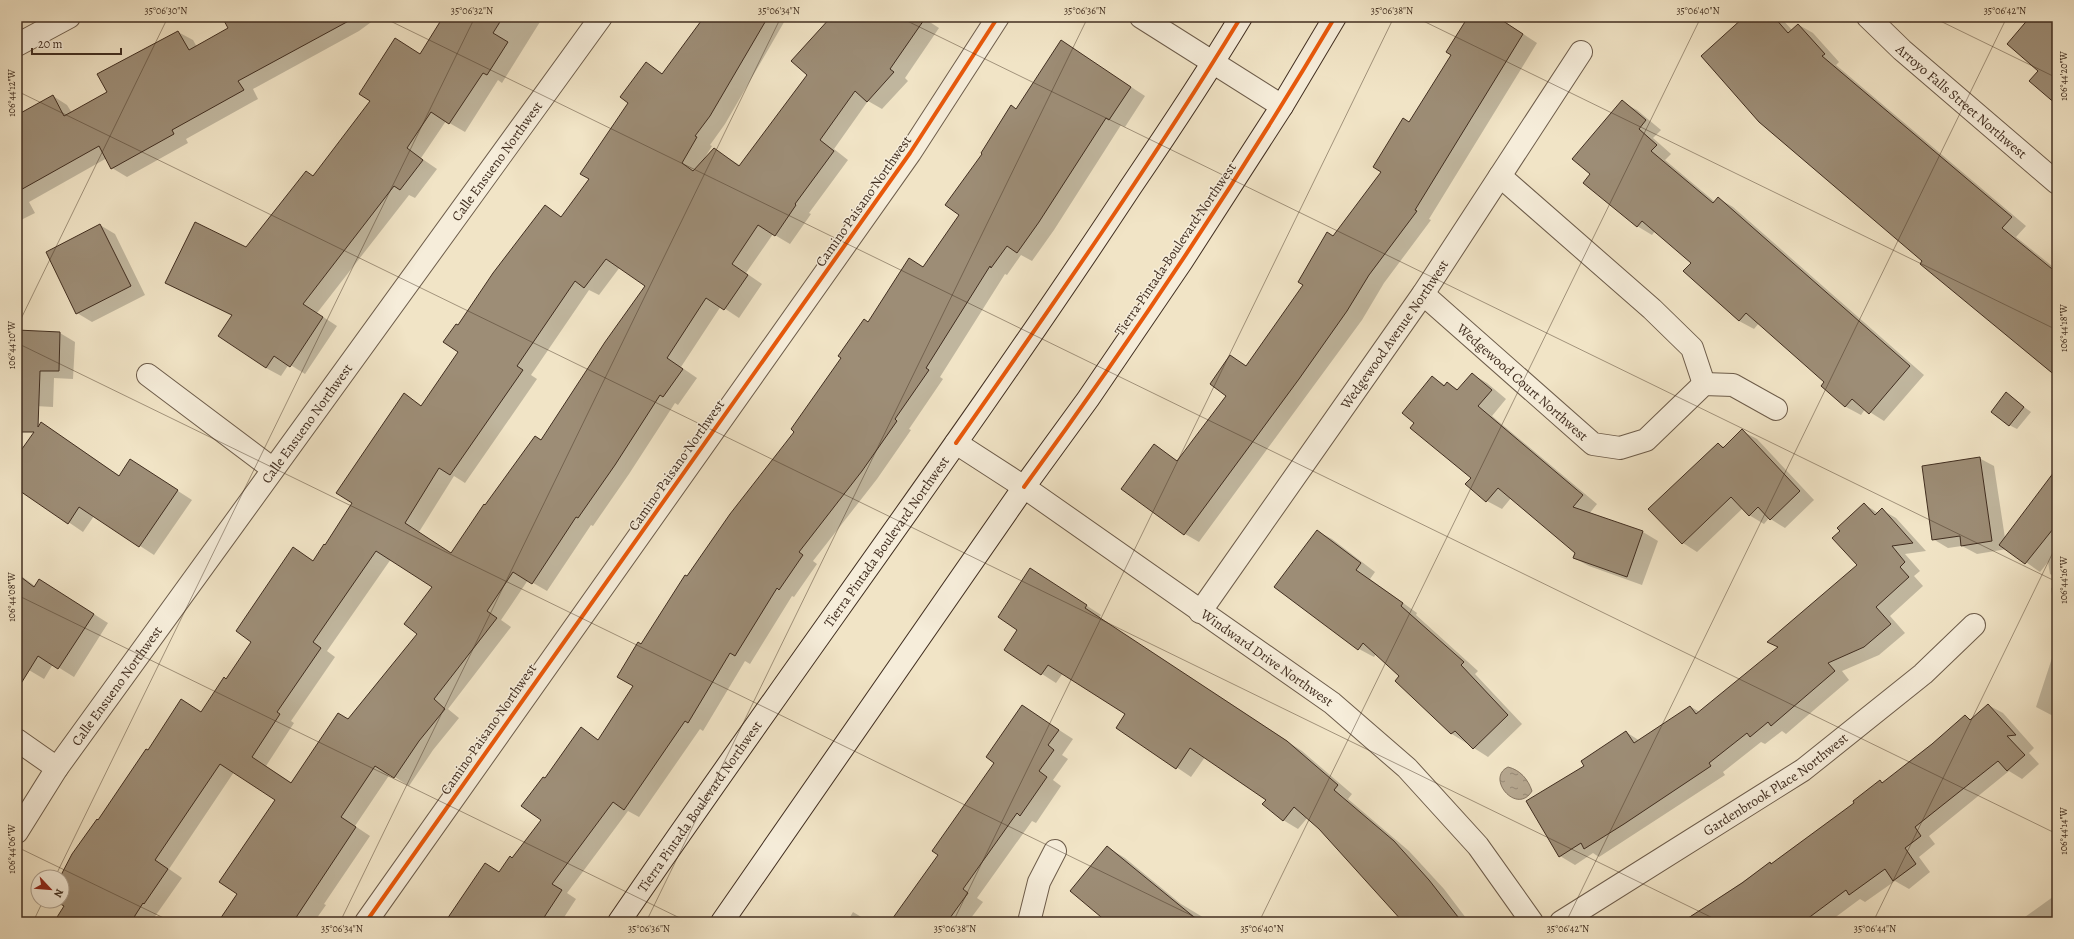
<svg xmlns="http://www.w3.org/2000/svg" width="2074" height="939" viewBox="0 0 2074 939" font-family="Alegreya,serif">
  <style>
    .water { fill: url(#water-ripples); stroke: #877662 }
    .shadow { fill: #0003; fill-rule: evenodd }
    .building { fill: #9d8d76; stroke: #412e20; fill-rule: evenodd }
    .lines { fill: none; stroke-linecap: round; stroke-linejoin: round }
    .minor-casing { stroke: #6d5c4a; stroke-width: 24 }
    .secondary-casing { stroke: #412e20; stroke-width: 24 }
    .minor { stroke: #f6edda; stroke-width: 22 }
    .secondary { stroke: #f6edda; stroke-width: 22 }
    .cycleway-casing { stroke: #f6edda; stroke-width: 6 }
    .cycleway { stroke: #e8590c; stroke-width: 4 }
    .ticks { fill: none; stroke: #412e20; stroke-width: 1; stroke-opacity: 0.45 }
    .labels { text-anchor: middle; stroke-width: 3; stroke-linejoin: round; paint-order: stroke }
    .street-label { font-size: 14px; fill: #412e20; stroke: #f6edda }
    .neatline { fill: none; stroke: #412e20; stroke-width: 1.5 }
    .ticks-label { font-size: 10px; text-anchor: middle; fill: #412e20 }
  </style>
  <defs>
    <pattern id="water-ripples" width="26" height="14" patternUnits="userSpaceOnUse"><rect width="26" height="14" fill="#b5a68e"/><path d="M2 4q2-2 4 0t4 0M15 11q2-2 4 0t4 0" fill="none" stroke="#958874"/></pattern>
  </defs>
  <rect width="100%" height="100%" fill="#f1e4c6"/>
  <filter id="stains"><feTurbulence type="fractalNoise" baseFrequency=".005" numOctaves="4"/><feColorMatrix values="0 0 0 0 .2 0 0 0 0 .09 0 0 0 0 .02 0 0 0 .5 -.17"/></filter>
  <radialGradient id="worn" r=".72"><stop offset=".6" stop-color="#630" stop-opacity="0"/><stop offset="1" stop-color="#630" stop-opacity=".3"/></radialGradient>
  <path class="water" d="M 1508,767 C 1520,770 1528,779 1532,791 C 1517,816 1485,778 1508,767 Z"/>
  <path class="shadow" d="M 223,17 L 378,17 L 359,31 L 253,89 L 258,99 L 186,139 L 188,143 L 127,177 L 112,168 L 107,158 L 29,202 L 35,213 L 17,222 L 17,116 L 53,96 L 67,105 L 72,113 L 108,92 L 178,32 L 193,40 L 197,47 L 230,29 Z
    M 444,17 L 543,17 L 502,83 L 498,80 L 465,132 L 446,121 L 421,158 L 437,169 L 415,198 L 409,195 L 317,313 L 337,326 L 305,374 L 289,364 L 281,376 L 266,368 L 232,316 L 166,283 L 247,249 L 420,55 Z
    M 695,17 L 787,17 L 725,124 L 710,145 L 712,146 L 704,159 L 714,149 L 741,166 L 808,75 L 832,17 L 922,17 L 939,28 L 905,78 L 908,81 L 882,109 L 868,101 L 834,149 L 848,160 L 809,213 L 811,214 L 790,244 L 773,234 L 746,273 L 762,284 L 739,318 L 721,306 L 681,367 L 697,378 L 678,405 L 675,403 L 629,474 L 593,526 L 591,525 L 547,591 L 528,580 L 501,620 L 511,627 L 448,709 L 459,718 L 433,750 L 409,786 L 390,774 L 355,826 L 370,836 L 324,904 L 326,905 L 314,922 L 219,922 L 238,894 L 277,800 L 234,772 L 169,869 L 182,878 L 151,922 L 55,922 L 65,906 L 57,901 L 62,901 L 62,877 L 60,877 L 148,751 L 182,700 L 202,713 L 252,642 L 294,549 L 314,561 L 326,546 L 353,503 L 404,395 L 422,406 L 459,352 L 458,326 L 545,206 L 562,217 L 590,179 L 629,103 L 646,64 L 663,74 L 703,21 ZM 620,267 L 647,286 L 541,441 L 486,507 L 452,554 L 419,532 L 454,476 L 465,483 L 537,379 L 531,375 L 589,290 L 599,295 ZM 391,559 L 433,587 L 418,634 L 348,720 L 292,783 L 266,766 L 294,723 L 291,721 L 335,657 L 327,651 Z
    M 1469,17 L 1497,17 L 1537,43 L 1429,219 L 1431,220 L 1384,283 L 1362,320 L 1199,542 L 1185,534 L 1154,445 L 1178,461 L 1227,396 L 1230,356 L 1247,366 L 1304,285 L 1333,237 L 1383,171 L 1410,123 L 1453,55 Z
    M 1746,17 L 1780,17 L 1792,30 L 1799,25 L 1813,33 L 1839,62 L 1836,65 L 2026,226 L 2016,237 L 2057,270 L 2057,377 L 1921,264 L 1923,261 Z
    M 1061,41 L 1145,96 L 1125,127 L 1121,125 L 1054,230 L 1032,261 L 1021,255 L 1007,275 L 1005,274 L 940,377 L 943,379 L 909,429 L 911,430 L 877,479 L 813,561 L 817,564 L 794,597 L 792,596 L 750,664 L 745,661 L 703,731 L 700,729 L 639,817 L 628,811 L 567,893 L 576,899 L 561,922 L 446,922 L 500,873 L 542,820 L 546,779 L 581,729 L 599,740 L 634,686 L 642,646 L 687,577 L 796,432 L 869,323 L 909,259 L 923,267 L 960,215 L 1017,110 Z
    M 1622,102 L 1637,110 L 1661,130 L 1653,138 L 1671,154 L 1665,160 L 1715,202 L 1718,198 L 1733,207 L 1924,375 L 1884,421 L 1865,409 L 1861,415 L 1846,407 L 1822,386 L 1826,382 L 1759,323 L 1754,329 L 1739,321 L 1715,300 L 1692,263 L 1655,231 L 1652,235 L 1637,226 L 1591,174 Z
    M 100,225 L 115,234 L 145,295 L 92,322 L 77,313 Z
    M 17,332 L 60,333 L 75,342 L 73,379 L 54,378 L 53,407 L 17,405 Z
    M 1472,374 L 1487,383 L 1506,399 L 1492,416 L 1597,504 L 1589,514 L 1643,532 L 1658,541 L 1642,585 L 1589,566 L 1574,558 L 1576,553 L 1511,498 L 1502,509 L 1487,501 L 1467,484 L 1472,477 L 1415,423 L 1432,377 L 1445,385 L 1447,383 L 1459,390 Z
    M 2006,394 L 2031,412 L 2017,429 L 2009,425 Z
    M 41,423 L 120,476 L 130,460 L 192,500 L 154,555 L 94,516 L 83,532 L 17,487 L 17,458 Z
    M 1742,431 L 1757,439 L 1814,500 L 1785,528 L 1769,518 L 1764,524 L 1749,515 L 1743,508 L 1697,552 L 1683,543 L 1718,444 L 1725,447 Z
    M 1979,458 L 1994,466 L 2005,538 L 2057,489 L 2057,578 L 2050,574 L 2048,562 L 2040,572 L 2007,549 L 1977,554 L 1962,546 L 1948,548 L 1933,539 Z
    M 1864,504 L 1878,513 L 1882,510 L 1896,518 L 1926,551 L 1905,554 L 1920,571 L 1914,576 L 1923,586 L 1890,616 L 1905,633 L 1879,655 L 1842,671 L 1849,680 L 1786,734 L 1782,731 L 1765,744 L 1761,742 L 1723,772 L 1725,775 L 1599,857 L 1593,853 L 1575,865 L 1560,856 L 1585,766 L 1626,732 L 1640,741 L 1691,707 L 1700,712 L 1779,648 L 1858,565 Z
    M 1317,531 L 1332,539 L 1375,572 L 1370,579 L 1417,613 L 1416,615 L 1478,671 L 1475,674 L 1522,724 L 1488,757 L 1452,734 L 1396,681 L 1400,676 L 1376,654 L 1374,657 L 1359,649 L 1275,587 Z
    M 1031,569 L 1101,615 L 1099,618 L 1302,751 L 1352,794 L 1348,799 L 1409,851 L 1444,889 L 1469,922 L 1405,922 L 1320,828 L 1308,817 L 1298,829 L 1283,820 L 1267,800 L 1205,757 L 1191,777 L 1117,727 L 1126,714 L 1063,673 L 1056,683 L 1042,674 L 1018,630 Z
    M 17,573 L 35,586 L 54,589 L 108,623 L 74,677 L 53,664 L 44,679 L 17,663 Z
    M 2057,587 L 2057,635 L 2051,588 Z
    M 2053,655 L 2057,656 L 2057,718 L 2036,707 Z
    M 1988,705 L 2003,713 L 2034,748 L 2029,753 L 2039,764 L 2022,779 L 2009,771 L 1929,836 L 1935,844 L 1919,857 L 1930,872 L 1909,889 L 1895,881 L 1865,902 L 1860,899 L 1829,922 L 1684,922 L 1770,863 L 1772,864 L 1856,804 L 1880,782 L 1883,783 L 1933,745 L 1965,716 L 1972,720 Z
    M 1022,706 L 1073,739 L 1062,755 L 1068,759 L 1053,780 L 1061,786 L 1036,823 L 1032,821 L 977,898 L 983,902 L 968,922 L 891,922 L 939,855 L 996,763 Z
    M 1107,847 L 1125,858 L 1181,904 L 1211,922 L 1109,922 Z
    M 2057,894 L 2057,922 L 2018,922 Z
    M 853,912 L 868,921 L 870,922 L 847,922 Z"/>
  <path class="building" d="M 222,17 L 356,17 L 238,81 L 244,90 L 172,130 L 174,134 L 111,169 L 99,146 L 17,192 L 17,115 L 53,95 L 64,116 L 107,92 L 97,74 L 178,31 L 189,50 L 228,28 Z
    M 443,17 L 503,17 L 493,33 L 508,42 L 487,75 L 483,73 L 449,124 L 431,112 L 407,148 L 423,160 L 400,190 L 394,186 L 303,304 L 323,317 L 290,367 L 274,356 L 266,368 L 218,336 L 232,315 L 165,283 L 195,222 L 246,247 L 306,171 L 313,176 L 370,101 L 359,94 L 395,38 L 420,54 Z
    M 704,17 L 768,17 L 710,116 L 695,136 L 697,137 L 682,163 L 693,171 L 714,148 L 739,166 L 807,75 L 791,61 L 831,17 L 926,17 L 890,69 L 894,72 L 867,102 L 855,91 L 820,140 L 834,151 L 795,204 L 796,205 L 775,236 L 758,225 L 732,264 L 748,275 L 724,310 L 706,298 L 667,358 L 683,369 L 663,397 L 660,395 L 615,465 L 578,518 L 576,517 L 532,584 L 513,572 L 487,611 L 497,618 L 434,699 L 445,709 L 419,741 L 394,778 L 375,766 L 341,817 L 356,827 L 293,922 L 218,922 L 237,894 L 219,882 L 275,800 L 220,764 L 155,860 L 168,869 L 144,904 L 143,903 L 131,922 L 54,922 L 64,906 L 55,901 L 62,901 L 62,877 L 60,877 L 72,854 L 97,819 L 98,820 L 146,749 L 148,750 L 181,699 L 201,712 L 224,677 L 226,679 L 251,642 L 236,631 L 293,547 L 313,561 L 324,544 L 325,545 L 352,503 L 336,493 L 404,393 L 421,406 L 458,352 L 443,342 L 456,324 L 458,325 L 493,273 L 545,205 L 561,217 L 589,179 L 580,174 L 628,103 L 620,97 L 646,62 L 662,74 ZM 606,259 L 645,286 L 605,342 L 541,440 L 535,436 L 485,505 L 484,504 L 451,553 L 405,523 L 439,468 L 450,475 L 523,370 L 517,366 L 575,281 L 584,288 ZM 376,551 L 432,587 L 404,624 L 417,634 L 348,719 L 338,713 L 291,783 L 252,757 L 280,714 L 277,712 L 321,648 L 313,642 Z
    M 1468,17 L 1497,17 L 1523,34 L 1415,210 L 1417,211 L 1369,275 L 1347,311 L 1299,379 L 1184,535 L 1121,489 L 1154,444 L 1177,461 L 1226,396 L 1210,384 L 1230,355 L 1246,366 L 1303,285 L 1298,282 L 1327,232 L 1333,236 L 1381,172 L 1373,167 L 1403,118 L 1409,122 L 1451,55 L 1446,52 Z
    M 1744,17 L 1774,17 L 1788,33 L 1798,24 L 1825,54 L 1822,56 L 2012,217 L 2002,228 L 2057,273 L 2057,377 L 1920,264 L 1922,261 L 1759,122 L 1701,56 Z
    M 2030,17 L 2057,17 L 2057,105 L 2029,81 L 2038,71 L 2007,44 Z
    M 1061,40 L 1131,87 L 1109,120 L 1106,118 L 1039,222 L 1017,253 L 1007,246 L 991,268 L 990,266 L 926,368 L 929,370 L 895,419 L 897,421 L 862,471 L 799,552 L 803,555 L 779,590 L 777,588 L 735,656 L 730,653 L 688,723 L 685,721 L 624,810 L 613,802 L 552,884 L 562,890 L 541,922 L 445,922 L 485,863 L 499,872 L 510,856 L 512,858 L 541,820 L 521,806 L 543,777 L 545,778 L 581,727 L 598,740 L 633,686 L 617,677 L 638,642 L 641,644 L 685,575 L 687,576 L 730,514 L 794,432 L 791,429 L 841,358 L 838,356 L 864,319 L 868,322 L 909,258 L 923,267 L 959,215 L 945,205 L 982,154 L 981,153 L 1011,105 L 1016,109 Z
    M 1622,100 L 1646,120 L 1639,129 L 1657,145 L 1651,151 L 1713,203 L 1718,197 L 1910,366 L 1869,414 L 1852,399 L 1845,407 L 1821,386 L 1824,382 L 1746,313 L 1739,321 L 1683,271 L 1691,263 L 1642,221 L 1637,227 L 1583,183 L 1590,174 L 1572,159 Z
    M 100,224 L 131,286 L 76,314 L 46,252 Z
    M 17,330 L 60,332 L 59,371 L 40,371 L 38,427 L 41,422 L 119,476 L 130,459 L 178,490 L 139,547 L 79,507 L 68,524 L 17,489 L 17,456 L 34,432 L 17,432 Z
    M 1472,373 L 1492,390 L 1478,406 L 1583,495 L 1573,507 L 1643,531 L 1627,577 L 1573,558 L 1575,553 L 1498,488 L 1486,502 L 1465,484 L 1471,478 L 1410,428 L 1414,423 L 1402,413 L 1432,376 L 1444,386 L 1447,382 L 1457,390 Z
    M 2006,392 L 2024,407 L 2009,426 L 1991,412 Z
    M 1742,429 L 1800,491 L 1770,520 L 1758,507 L 1749,516 L 1731,497 L 1682,544 L 1648,509 L 1718,443 L 1723,448 Z
    M 1980,457 L 1992,541 L 1961,546 L 1960,536 L 1932,540 L 1922,466 Z
    M 2057,468 L 2057,524 L 2025,564 L 1999,545 Z
    M 1864,503 L 1875,515 L 1882,508 L 1913,543 L 1892,546 L 1905,562 L 1900,567 L 1909,577 L 1876,607 L 1891,624 L 1864,647 L 1828,663 L 1835,671 L 1771,726 L 1768,722 L 1750,737 L 1747,733 L 1709,763 L 1711,766 L 1624,824 L 1584,849 L 1581,843 L 1559,857 L 1526,801 L 1584,766 L 1581,761 L 1626,731 L 1634,743 L 1690,706 L 1696,714 L 1778,647 L 1767,642 L 1857,565 L 1832,538 L 1840,531 L 1837,528 Z
    M 1317,530 L 1361,563 L 1356,570 L 1403,603 L 1401,606 L 1464,662 L 1461,665 L 1508,715 L 1473,749 L 1455,731 L 1451,734 L 1395,681 L 1399,676 L 1363,643 L 1358,650 L 1274,587 Z
    M 1030,568 L 1087,605 L 1085,608 L 1287,741 L 1338,785 L 1334,790 L 1394,841 L 1429,880 L 1462,922 L 1403,922 L 1319,829 L 1294,807 L 1283,821 L 1262,804 L 1266,800 L 1190,748 L 1176,769 L 1116,728 L 1125,714 L 1048,665 L 1041,675 L 1004,650 L 1017,630 L 998,617 Z
    M 17,574 L 34,587 L 39,579 L 94,614 L 58,669 L 38,656 L 17,690 Z
    M 1988,704 L 2016,735 L 2007,736 L 2025,755 L 2007,771 L 1998,761 L 1915,827 L 1921,836 L 1905,848 L 1916,864 L 1893,881 L 1885,869 L 1849,895 L 1846,890 L 1803,922 L 1682,922 L 1742,883 L 1770,862 L 1771,864 L 1854,803 L 1853,801 L 1880,780 L 1882,783 L 1932,744 L 1965,715 L 1970,720 Z
    M 1022,705 L 1059,730 L 1048,745 L 1054,750 L 1039,771 L 1047,777 L 1020,816 L 1017,813 L 963,889 L 968,893 L 947,922 L 890,922 L 938,855 L 932,851 L 994,763 L 986,757 Z
    M 1107,846 L 1200,922 L 1107,922 L 1070,891 Z"/>
  <g class="lines">
    <g class="minor-casing">
      <g id="minor">
        <path d="M 1141,17 L 1282,106"/>
        <path id="s1" d="M 1868,17 L 1902,50 L 2057,183"/>
        <path d="M 17,45 L 69,17"/>
        <path d="M 1500,176 L 1652,309 L 1692,348 L 1704,384"/>
        <path id="s2" d="M 1423,294 L 1593,444 L 1620,448 L 1646,440 L 1704,384 L 1733,385 L 1776,409"/>
        <path d="M 148,375 L 273,469"/>
        <path id="s3" d="M 956,443 L 1024,487 L 1332,703 L 1407,768 L 1478,846 L 1532,922"/>
        <path id="s4" d="M 1200,612 L 1423,294 L 1581,52"/>
        <path d="M 17,740 L 57,768"/>
        <path id="s5" d="M 17,832 L 57,768 L 601,17"/>
        <path d="M 366,922 L 910,153 L 998,17"/>
        <path d="M 1029,922 L 1039,882 L 1055,851"/>
        <path id="s6" d="M 1561,922 L 1803,770 L 1923,674 L 1974,625"/>
      </g>
    </g>
    <g class="secondary-casing">
      <g id="secondary">
        <path id="s7" d="M 619,922 C 787,676 966,437 1130,188 C 1168,132 1206,75 1241,17"/>
        <path d="M 722,922 L 1024,487 L 1088,399 L 1182,261 L 1282,106 L 1335,17"/>
      </g>
    </g>
    <use href="#minor" class="minor"/>
    <use href="#secondary" class="secondary"/>
    <g class="cycleway-casing">
      <path id="cycleway" d="M 956,443 C 1054,303 1152,163 1241,17
        M 1024,487 C 1135,335 1239,179 1335,17
        M 366,922 L 910,153 L 998,17"/>
    </g>
    <use href="#cycleway" class="cycleway"/>
  </g>
  <path class="ticks" d="M 382,17 L 2057,834M 899,17 L 2057,582M 1415,17 L 2057,330M 1932,17 L 2057,78M 17,91 L 1721,922M 17,327 L 168,17M 17,343 L 1205,922M 17,595 L 688,922M 17,847 L 172,922M 55,877 L 475,17M 33,922 L 43,901M 340,922 L 781,17M 646,922 L 1088,17M 953,922 L 1394,17M 1259,922 L 1701,17M 1566,922 L 2007,17M 1873,922 L 2057,544"/>
  <g class="labels">
    <g class="street-label">
      <text dy="5" stroke="none"><textPath href="#s1" startOffset="126">Arroyo Falls Street Northwest</textPath></text>
      <text dy="5" stroke="none"><textPath href="#s5" startOffset="825">Calle Ensueno Northwest</textPath></text>
      <text transform="translate(863 201) rotate(-55)" y="5">Camino Paisano Northwest</text>
      <text transform="translate(1175 249) rotate(-56)" y="5">Tierra Pintada Boulevard Northwest</text>
      <text dy="5" stroke="none"><textPath href="#s4" startOffset="339">Wedgewood Avenue Northwest</textPath></text>
      <text dy="5" stroke="none"><textPath href="#s2" startOffset="133">Wedgewood Court Northwest</textPath></text>
      <text dy="5" stroke="none"><textPath href="#s5" startOffset="501">Calle Ensueno Northwest</textPath></text>
      <text transform="translate(676 465) rotate(-55)" y="5">Camino Paisano Northwest</text>
      <text dy="5" stroke="none"><textPath href="#s7" startOffset="465">Tierra Pintada Boulevard Northwest</textPath></text>
      <text dy="5" stroke="none"><textPath href="#s3" startOffset="378">Windward Drive Northwest</textPath></text>
      <text dy="5" stroke="none"><textPath href="#s5" startOffset="177">Calle Ensueno Northwest</textPath></text>
      <text transform="translate(488 729) rotate(-55)" y="5">Camino Paisano Northwest</text>
      <text dy="5" stroke="none"><textPath href="#s6" startOffset="255">Gardenbrook Place Northwest</textPath></text>
      <text dy="5" stroke="none"><textPath href="#s7" startOffset="141">Tierra Pintada Boulevard Northwest</textPath></text>
    </g>
  </g>
  <rect width="2074" height="939" fill="none" stroke="#f1e4c6" stroke-width="44"/>
  <g transform="translate(50 889) rotate(116)"><circle r="19" fill="#f6edda" stroke="#aea190"/>
  <path d="M0-3L7 15L0 10L-7 15Z" fill="#8f2418"/>
  <text y="-6" font-size="11" font-weight="bold" text-anchor="middle" fill="#412e20">N</text>
  </g>
  <path d="M32 48v6h89v-6" fill="none" stroke="#412e20" stroke-width="2"/>
  <text x="38" y="48" font-size="12" fill="#412e20" stroke="#f6edda" stroke-width="3" paint-order="stroke">20 m</text>
  <rect x="22" y="22" width="2030" height="895" class="neatline"/>
  <g class="ticks-label">
    <text x="166" y="14">35°06'30"N</text>
    <text x="472" y="14">35°06'32"N</text>
    <text x="779" y="14">35°06'34"N</text>
    <text x="1085" y="14">35°06'36"N</text>
    <text x="1392" y="14">35°06'38"N</text>
    <text x="1698" y="14">35°06'40"N</text>
    <text x="2005" y="14">35°06'42"N</text>
    <text transform="translate(2063 76) rotate(-90)" y="4">106°44'20"W</text>
    <text transform="translate(11 93) rotate(-90)" y="4">106°44'12"W</text>
    <text transform="translate(2063 328) rotate(-90)" y="4">106°44'18"W</text>
    <text transform="translate(11 345) rotate(-90)" y="4">106°44'10"W</text>
    <text transform="translate(2063 580) rotate(-90)" y="4">106°44'16"W</text>
    <text transform="translate(11 597) rotate(-90)" y="4">106°44'08"W</text>
    <text transform="translate(2063 831) rotate(-90)" y="4">106°44'14"W</text>
    <text transform="translate(11 849) rotate(-90)" y="4">106°44'06"W</text>
    <text x="342" y="932">35°06'34"N</text>
    <text x="649" y="932">35°06'36"N</text>
    <text x="955" y="932">35°06'38"N</text>
    <text x="1262" y="932">35°06'40"N</text>
    <text x="1568" y="932">35°06'42"N</text>
    <text x="1875" y="932">35°06'44"N</text>
  </g>
  <rect width="100%" height="100%" filter="url(#stains)"/>
  <rect width="100%" height="100%" fill="url(#worn)"/>
</svg>
